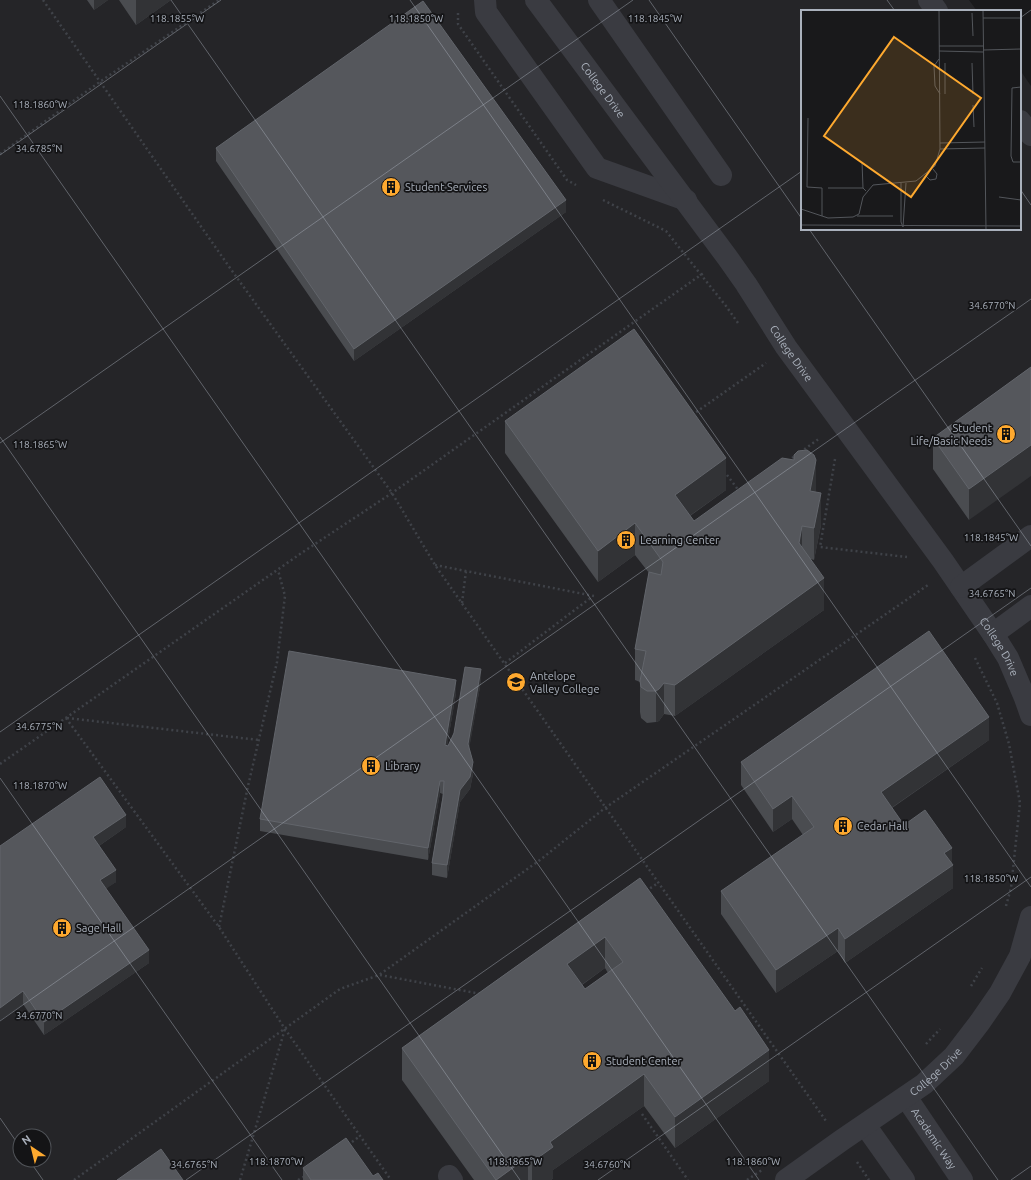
<svg xmlns="http://www.w3.org/2000/svg" width="1031" height="1180" viewBox="0 0 1031 1180" font-family="Ubuntu,sans-serif">
  <style>
    .built { fill: #252528; fill-rule: evenodd }
    .lines { fill: none; stroke-linecap: round; stroke-linejoin: round }
    .path { stroke: #3f4248; stroke-width: 2.5; stroke-dasharray: 2 3; stroke-linecap: butt }
    .minor { stroke: #3a3b41; stroke-width: 22 }
    .wall { fill: #4a4c50; fill-rule: evenodd }
    .shaded-wall { fill: #323336 }
    .building { fill: #55575c; stroke: #62656b; fill-rule: evenodd }
    .ticks { fill: none; stroke: #aab1bc; stroke-width: 1; stroke-opacity: 0.45 }
    .labels { text-anchor: middle; stroke-width: 3.5; stroke-linejoin: round; paint-order: stroke }
    .street-label { font-size: 11px; fill: #aab1bc; stroke: #141416 }
    .poi-label { font-size: 11px; fill: #aab1bc; stroke: #141416; text-anchor: start }
    .inset-road { fill: none; stroke: #53565b; stroke-width: 1 }
    .view { fill: #fea92f; fill-opacity: 0.15; stroke: #fea92f; stroke-width: 2 }
    .inset-edge { fill: none; stroke: #aab1bc; stroke-width: 2 }
    .ticks-label { font-size: 10px; text-anchor: middle; fill: #aab1bc; stroke: #141416; stroke-width: 3.5; stroke-linejoin: round; paint-order: stroke }
  </style>
  <rect width="100%" height="100%" fill="#19191b"/>
  <path class="built" d="M 0,0 L 969,0 L 977,11 L 802,11 L 802,229 L 1020,229 L 1020,70 L 1031,86 L 1031,1180 L 0,1180 ZM 20,1136 L 44,1136 L 44,1160 L 20,1160 Z"/>
  <g class="lines">
    <path class="path" d="M 43,0 L 230,268 L 392,493 L 435,565 L 826,1121
      M 458,13 L 458,24 L 567,180 L 576,185
      M 0,154 L 101,81 L 219,0
      M 603,200 L 666,231 L 726,306 L 738,323
      M 692,415 L 766,363
      M 835,459 L 820,547 L 907,557
      M 788,461 L 820,438
      M 724,471 L 739,491
      M 435,565 L 594,596
      M 462,603 L 466,571
      M 975,658 L 997,703 L 1009,744 L 1020,803 L 1011,888 L 1006,906
      M 505,663 L 593,596
      M 66,718 L 219,927 L 285,1029 L 391,1180
      M 67,718 L 259,740
      M 0,764 L 300,554 L 392,493 L 705,272
      M 646,891 L 658,883
      M 219,927 L 248,786 L 277,662 L 285,596 L 278,570
      M 380,975 L 481,994
      M 971,986 L 982,968
      M 926,1044 L 940,1029
      M 642,1114 L 688,1180
      M 348,1145 L 360,1136
      M 857,1162 L 869,1180
      M 74,1180 L 340,989 L 379,975 L 540,860 L 605,808 L 928,585
      M 240,1180 L 285,1029
      M 298,1180 L 305,1176
      M 747,1180 L 762,1170"/>
    <g class="minor">
      <path d="M 485,0 L 486,12 L 597,168 L 686,200"/>
      <path id="s1" d="M 536,0 L 727,257 L 746,284 L 786,347 L 943,561 L 993,634 L 1008,658 L 1025,698 L 1031,715"/>
      <path d="M 599,0 L 721,175"/>
      <path d="M 929,0 L 937,11"/>
      <path d="M 1020,121 L 1031,135"/>
      <path d="M 961,587 L 1031,536"/>
      <path d="M 993,634 L 1031,606"/>
      <path id="s2" d="M 906,1097 L 962,1180"/>
      <path d="M 865,1125 L 904,1180"/>
      <path d="M 449,1176 L 452,1180"/>
      <path id="s3" d="M 786,1180 L 842,1140 L 924,1084 L 954,1056 L 980,1022 L 1000,993 L 1020,956 L 1031,917"/>
    </g>
  </g>
  <path class="wall" d="M 87,0 L 108,0 L 94,10 Z
    M 119,0 L 171,0 L 136,25 Z
    M 216,148 L 566,212 L 354,361 L 216,161 Z
    M 1031,367 L 969,520 L 933,469 L 933,438 Z
    M 505,421 L 726,490 L 690,516 L 694,521 L 816,492 L 821,525 L 814,560 L 811,559 L 824,610 L 675,716 L 664,714 L 659,721 L 656,722 L 647,723 L 641,718 L 640,712 L 640,682 L 635,680 L 635,649 L 649,573 L 635,555 L 598,582 L 505,453 Z
    M 481,681 L 469,748 L 473,774 L 470,789 L 460,802 L 447,878 L 432,875 L 432,863 L 443,794 L 440,793 L 428,860 L 260,831 L 260,819 L 456,693 L 447,746 L 448,746 Z
    M 989,740 L 892,808 L 904,825 L 952,863 L 953,888 L 845,963 L 838,951 L 776,993 L 721,914 L 721,891 L 803,835 L 792,819 L 773,832 L 741,785 L 741,762 Z
    M 126,827 L 99,846 L 116,882 L 106,888 L 149,963 L 44,1035 L 23,1004 L 0,1020 L 0,846 Z
    M 640,878 L 769,1081 L 675,1148 L 644,1106 L 553,1170 L 553,1178 L 551,1180 L 474,1180 L 402,1080 L 402,1048 ZM 605,968 L 608,973 L 585,989 L 582,985 Z
    M 303,1168 L 373,1176 L 383,1180 L 303,1180 Z"/>
  <path class="shaded-wall" d="M 94,0 L 108,0 L 94,10 Z
    M 136,0 L 171,0 L 136,25 Z
    M 566,200 L 566,212 L 354,361 L 354,349 Z
    M 1031,445 L 1031,476 L 969,520 L 969,489 Z
    M 726,458 L 726,490 L 675,526 L 675,495 Z
    M 816,460 L 816,492 L 810,523 L 810,491 Z
    M 821,493 L 821,525 L 814,560 L 814,528 Z
    M 635,523 L 635,555 L 598,582 L 598,551 Z
    M 802,526 L 802,558 L 799,543 Z
    M 824,578 L 824,610 L 675,716 L 675,685 Z
    M 481,669 L 481,681 L 468,756 L 468,744 Z
    M 456,680 L 456,693 L 445,758 L 445,745 Z
    M 664,683 L 664,714 L 659,721 L 656,722 L 656,691 Z
    M 989,717 L 989,740 L 881,815 L 881,792 Z
    M 473,762 L 473,774 L 470,789 L 460,802 L 447,878 L 447,865 L 460,790 Z
    M 440,781 L 440,793 L 428,860 L 428,848 Z
    M 792,796 L 792,819 L 773,832 L 773,809 Z
    M 126,815 L 126,827 L 93,850 L 93,837 Z
    M 952,848 L 952,866 L 953,865 L 953,888 L 845,963 L 845,939 L 944,853 Z
    M 116,870 L 116,882 L 100,893 L 100,880 Z
    M 838,928 L 838,951 L 776,993 L 776,970 Z
    M 605,937 L 605,968 L 567,995 L 567,964 Z
    M 149,950 L 149,963 L 44,1035 L 44,1022 Z
    M 23,991 L 23,1004 L 0,1020 L 0,1008 Z
    M 769,1050 L 769,1081 L 675,1148 L 675,1117 Z
    M 644,1074 L 644,1106 L 553,1170 L 553,1178 L 551,1180 L 532,1180 L 532,1162 L 550,1142 Z
    M 528,1157 L 528,1180 L 497,1180 Z"/>
  <path class="building" d="M 423,1 L 566,200 L 354,349 L 216,148 Z
    M 634,329 L 726,458 L 675,495 L 694,521 L 782,458 L 794,460 L 794,455 L 798,451 L 807,450 L 814,455 L 816,460 L 810,491 L 821,493 L 814,528 L 802,526 L 799,543 L 824,578 L 675,685 L 664,683 L 659,689 L 656,691 L 647,691 L 641,687 L 640,681 L 646,651 L 635,649 L 649,572 L 661,575 L 663,562 L 635,523 L 598,551 L 505,421 Z
    M 1031,367 L 1031,445 L 969,489 L 933,438 Z
    M 929,631 L 989,717 L 881,792 L 904,825 L 925,810 L 952,848 L 944,853 L 953,865 L 845,939 L 838,928 L 776,970 L 721,891 L 814,827 L 792,796 L 773,809 L 741,762 Z
    M 289,651 L 456,680 L 445,745 L 448,746 L 454,733 L 465,667 L 481,669 L 468,744 L 473,762 L 470,777 L 460,790 L 447,865 L 432,863 L 443,797 L 444,781 L 440,781 L 428,848 L 260,819 Z
    M 100,777 L 126,815 L 93,837 L 116,870 L 100,880 L 149,950 L 44,1022 L 23,991 L 0,1008 L 0,846 Z
    M 640,878 L 735,1011 L 740,1007 L 769,1050 L 675,1117 L 644,1074 L 550,1142 L 553,1147 L 532,1162 L 528,1157 L 496,1180 L 402,1048 ZM 605,937 L 623,962 L 585,989 L 567,964 Z
    M 346,1138 L 373,1176 L 378,1173 L 383,1180 L 311,1180 L 303,1168 Z
    M 161,1149 L 183,1180 L 117,1180 Z"/>
  <path class="ticks" d="M 171,0 L 998,1180M 410,0 L 1031,887M 649,0 L 802,219M 887,0 L 895,11M 1020,18 L 1031,10M 0,96 L 759,1180M 0,155 L 221,0M 1020,189 L 1031,205M 809,229 L 1031,546M 0,437 L 520,1180M 0,443 L 633,0M 0,732 L 802,171M 0,778 L 282,1180M 0,1021 L 1031,299M 0,1118 L 20,1147M 29,1160 L 43,1180M 186,1180 L 1031,588M 598,1180 L 1031,877M 1011,1180 L 1031,1166"/>
  <defs>
    <g id="building-disc" transform="scale(1)"><circle r="9.5" fill="#fea92f" stroke="#141416"/><path d="M-4-6H4V6H1V3H-1V6H-4ZM-2.5-4.3h1.7v1.8h-1.7ZM.8-4.3h1.7v1.8H.8ZM-2.5-1h1.7V.8h-1.7ZM.8-1h1.7V.8H.8Z" fill="#111"/></g>
    <g id="university-disc" transform="scale(1)"><circle r="9.5" fill="#fea92f" stroke="#141416"/><path d="M0-5L7-2L0 1L-7-2ZM-4 1L0 2.5L4 1V4Q0 6-4 4Z" fill="#111"/></g>
  </defs>
  <g fill-rule="evenodd">
    <use href="#building-disc" x="391" y="187"/>
    <use href="#building-disc" x="1006" y="434"/>
    <use href="#building-disc" x="626" y="540"/>
    <use href="#university-disc" x="516" y="682"/>
    <use href="#building-disc" x="371" y="766"/>
    <use href="#building-disc" x="843" y="826"/>
    <use href="#building-disc" x="62" y="928"/>
    <use href="#building-disc" x="592" y="1061"/>
  </g>
  <g class="labels">
    <g class="street-label">
      <text dy="4" stroke="none"><textPath href="#s1" startOffset="112">College Drive</textPath></text>
      <text dy="4" stroke="none"><textPath href="#s1" startOffset="436">College Drive</textPath></text>
      <text dy="4" stroke="none"><textPath href="#s1" startOffset="796">College Drive</textPath></text>
      <text dy="4" stroke="none"><textPath href="#s3" startOffset="185">College Drive</textPath></text>
      <text dy="4" stroke="none"><textPath href="#s2" startOffset="50">Academic Way</textPath></text>
    </g>
    <g class="poi-label">
      <text x="405" y="191">Student Services</text>
      <text x="992" y="432" text-anchor="end">Student<tspan x="992" dy="13">Life/Basic Needs</tspan></text>
      <text x="640" y="544">Learning Center</text>
      <text x="530" y="680">Antelope<tspan x="530" dy="13">Valley College</tspan></text>
      <text x="385" y="770">Library</text>
      <text x="857" y="830">Cedar Hall</text>
      <text x="76" y="932">Sage Hall</text>
      <text x="606" y="1065">Student Center</text>
    </g>
  </g>
  <g transform="translate(801 10)">
    <rect width="220" height="220" fill="#19191b"/>
    <path class="inset-road" d="M 182,0 L 185,220M 171,3 L 172,26M 182,8 L 220,8M 138,36 L 182,36M 182,40 L 220,39M 138,41 L 182,42M 138,49 L 133,56 L 134,76 L 139,84M 144,53 L 144,84M 171,53 L 172,84M 220,77 L 211,78 L 210,146 L 212,152 L 220,152M 172,95 L 173,117M 7,108 L 6,177 L 21,178 L 21,206M 139,133 L 184,132M 139,139 L 184,138M 61,152 L 62,178M 125,166 L 129,170 L 135,169 L 136,164 L 132,159M 100,173 L 100,212 L 102,217M 27,178 L 62,178 L 65,181M 198,187 L 220,190M 0,199 L 27,208 L 52,207 L 58,204 L 62,187 L 72,175 L 115,171 L 134,156 L 139,139 L 138,0M 56,206 L 92,206M 0,215 L 220,216M 102,217 L 105,173"/>
    <path class="view" d="M 93,27 L 180,88 L 110,187 L 23,126 Z"/>
    <rect width="220" height="220" class="inset-edge"/>
  </g>
  <g class="ticks-label">
    <text x="177" y="22">118.1855°W</text>
    <text x="416" y="22">118.1850°W</text>
    <text x="655" y="22">118.1845°W</text>
    <text x="40" y="108">118.1860°W</text>
    <text x="39" y="152">34.6785°N</text>
    <text x="992" y="309">34.6770°N</text>
    <text x="40" y="448">118.1865°W</text>
    <text x="991" y="541">118.1845°W</text>
    <text x="992" y="597">34.6765°N</text>
    <text x="39" y="730">34.6775°N</text>
    <text x="40" y="789">118.1870°W</text>
    <text x="991" y="882">118.1850°W</text>
    <text x="39" y="1019">34.6770°N</text>
    <text x="276" y="1165">118.1870°W</text>
    <text x="515" y="1165">118.1865°W</text>
    <text x="753" y="1165">118.1860°W</text>
    <text x="194" y="1168">34.6765°N</text>
    <text x="607" y="1168">34.6760°N</text>
  </g>
  <g transform="translate(32 1148) rotate(325)"><circle r="19" fill="#141416" stroke="#505358"/>
  <path d="M0-3L7 15L0 10L-7 15Z" fill="#fea92f"/>
  <text y="-6" font-size="11" font-weight="bold" text-anchor="middle" fill="#aab1bc">N</text>
  </g>
</svg>
